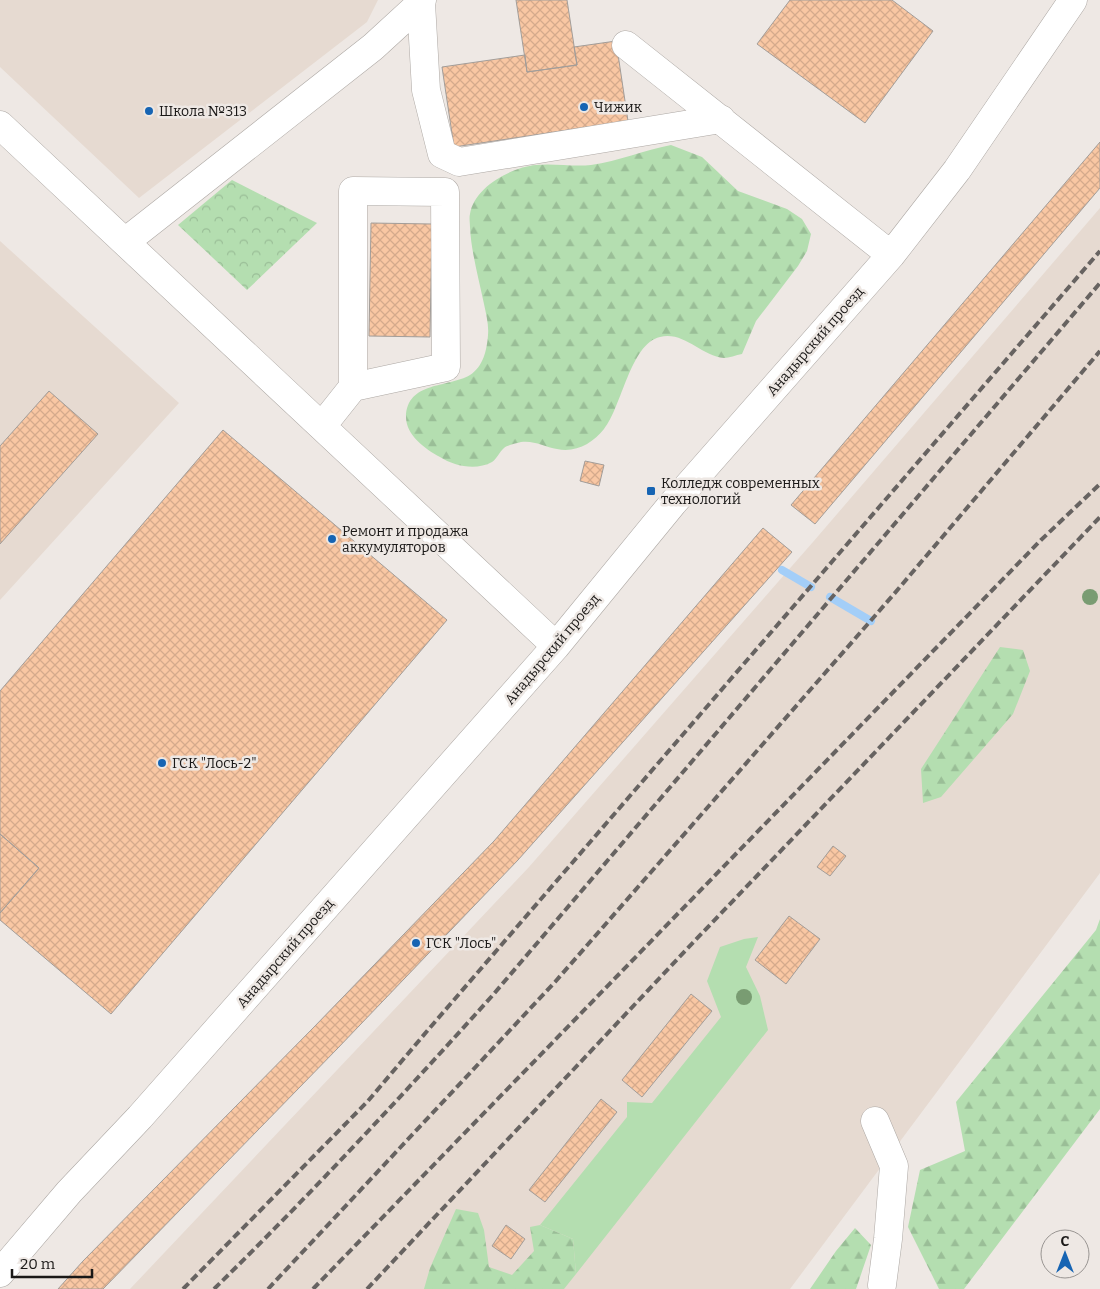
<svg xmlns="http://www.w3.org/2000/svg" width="1100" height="1289" viewBox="0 0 1100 1289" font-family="Bitter,serif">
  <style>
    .built { fill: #e6dad1 }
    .grass { fill: #b4deb0 }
    .forest { fill: url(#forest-firs) }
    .park { fill: url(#park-crowns) }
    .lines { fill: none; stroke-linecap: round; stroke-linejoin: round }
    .stream { stroke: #a3cef8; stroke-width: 8 }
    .building { fill: url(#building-cross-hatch); stroke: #a29d99 }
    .minor-casing { stroke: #ada8a4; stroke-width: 29 }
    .minor { stroke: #fff; stroke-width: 28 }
    .rail { stroke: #676361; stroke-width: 4; stroke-dasharray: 8 4; stroke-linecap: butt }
    .tree { fill: #799c72 }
    .poi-dot { fill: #1664b3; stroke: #eee8e4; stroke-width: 2 }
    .labels { text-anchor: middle; stroke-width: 5; stroke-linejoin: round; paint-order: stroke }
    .poi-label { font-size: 14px; fill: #1a1817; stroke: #eee8e4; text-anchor: start }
    .street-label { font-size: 14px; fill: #1a1817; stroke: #eee8e4 }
  </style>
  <defs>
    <pattern id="forest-firs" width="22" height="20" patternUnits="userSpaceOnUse" patternTransform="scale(1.25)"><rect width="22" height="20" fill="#b4deb0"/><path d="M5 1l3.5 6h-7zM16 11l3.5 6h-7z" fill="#9abe97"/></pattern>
    <pattern id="park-crowns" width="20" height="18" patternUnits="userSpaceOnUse" patternTransform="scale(1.25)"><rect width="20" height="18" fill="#b4deb0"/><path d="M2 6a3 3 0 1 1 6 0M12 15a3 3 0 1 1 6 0" fill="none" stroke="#9abe97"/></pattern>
    <pattern id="building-cross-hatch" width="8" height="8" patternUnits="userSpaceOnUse" patternTransform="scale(1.25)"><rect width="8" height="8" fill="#f9c7a3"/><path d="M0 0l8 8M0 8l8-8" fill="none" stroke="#d5aa8c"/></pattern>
  </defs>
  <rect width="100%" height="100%" fill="#eee8e4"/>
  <path class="built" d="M 0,0 L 378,0 L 367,22 L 139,198 L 0,67 Z
    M 1100,208 L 1100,873 L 790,1289 L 130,1289 L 529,867 L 813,542 Z
    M 0,241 L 179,403 L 0,600 Z"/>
  <path class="grass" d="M 758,937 L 746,967 L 760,996 L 768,1030 L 576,1274 L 573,1239 L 540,1225 L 627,1117 L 627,1102 L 652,1103 L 721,1017 L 707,981 L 720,947 L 744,939 Z"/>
  <path class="forest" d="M 671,145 L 702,157 L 738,191 L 787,209 L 802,219 L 811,234 L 807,251 L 798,266 L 756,321 L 742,354 C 736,355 729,358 724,358 C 701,356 684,331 660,337 C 630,344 622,407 604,429 C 593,443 576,453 557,449 C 545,447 534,440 521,442 C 517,443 508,445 504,448 C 499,452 497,459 492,462 C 476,471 454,466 440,457 C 425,449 406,435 406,417 C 407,381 448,388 470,375 C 483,367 487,350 488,335 C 489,325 486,314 484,304 C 479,280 471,251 470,227 C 470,223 469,218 470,214 C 474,187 512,167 536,165 C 554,163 573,167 591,165 C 619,161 644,150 671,145 Z
    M 1000,647 L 1023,650 L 1030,671 L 1013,714 L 941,797 L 923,803 L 921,769 Z
    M 1100,919 L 1100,1109 L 964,1289 L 939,1289 L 908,1227 L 920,1170 L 965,1151 L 956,1102 L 1096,930 Z
    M 456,1209 L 478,1213 L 484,1230 L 489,1267 L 512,1275 L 534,1251 L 530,1227 L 540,1225 L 573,1239 L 576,1274 L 564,1289 L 424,1289 L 430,1268 Z
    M 855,1228 L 871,1245 L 856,1289 L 810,1289 L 836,1251 Z"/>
  <path class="park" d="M 232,180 L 317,223 L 247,290 L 178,225 Z"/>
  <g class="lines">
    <path class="stream" d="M 782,570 L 811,587
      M 830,597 L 871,621"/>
  </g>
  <path class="building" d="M 516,0 L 567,0 L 577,65 L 527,72 Z
    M 790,0 L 892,0 L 933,31 L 865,123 L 757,44 Z
    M 616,41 L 628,121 L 454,147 L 442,67 L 525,55 L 527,72 L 577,65 L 574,47 Z
    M 1100,142 L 1100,188 L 815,524 L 791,505 Z
    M 371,223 L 432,224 L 430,337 L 369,336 Z
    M 49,391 L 98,434 L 0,544 L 0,446 Z
    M 223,430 L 447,620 L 111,1014 L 0,920 L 0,913 L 39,868 L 0,834 L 0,691 Z
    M 585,461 L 604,465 L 599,486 L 580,481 Z
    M 763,528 L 792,552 L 518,860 L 337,1049 L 103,1289 L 58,1289 L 83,1261 L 314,1027 L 494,841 Z
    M 0,834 L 39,868 L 0,913 Z
    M 833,846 L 846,856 L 830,876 L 817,867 Z
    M 789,916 L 820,939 L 786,984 L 755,960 Z
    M 691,994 L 712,1011 L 642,1097 L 622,1080 Z
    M 601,1099 L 617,1112 L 545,1202 L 529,1190 Z
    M 506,1225 L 525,1239 L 511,1259 L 492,1246 Z"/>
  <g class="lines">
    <g class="minor-casing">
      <path id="minor" d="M 421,3 L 426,90 L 442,154 L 459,162 L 721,119
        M 626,45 L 891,255
        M 0,125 L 556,646
        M 125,242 L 373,47 L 421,3 L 422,0
        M 322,426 L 353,387 L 353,191 L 445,192 L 446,367 L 353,387
        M 875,1121 L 894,1166 L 888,1239 L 882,1285
        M 0,1273 L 69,1192 L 140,1117 L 556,646 L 673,503 L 891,255 L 957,170 L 1073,0"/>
    </g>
    <use href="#minor" class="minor"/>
    <path class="rail" d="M 183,1289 L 368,1101 L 428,1030 L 1100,251
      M 214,1289 C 310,1195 402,1096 492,996 L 1100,283
      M 268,1289 L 555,982 L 894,594 L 1100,351
      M 313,1289 L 1041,540 L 1100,484
      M 367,1289 L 685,951 L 1100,517"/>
  </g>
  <g class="tree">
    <circle cx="1090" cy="597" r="8"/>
    <circle cx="744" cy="997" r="8"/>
  </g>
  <g class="poi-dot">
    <circle cx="584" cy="107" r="5"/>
    <circle cx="149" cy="111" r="5"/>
    <rect x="646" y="486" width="10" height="10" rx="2.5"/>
    <circle cx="332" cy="539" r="5"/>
    <circle cx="162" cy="763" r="5"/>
    <circle cx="416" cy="943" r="5"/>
  </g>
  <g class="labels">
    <g class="poi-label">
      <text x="594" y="112">Чижик</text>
      <text x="159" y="116">Школа №313</text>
      <text x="661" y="488">Колледж современных<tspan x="661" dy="16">технологий</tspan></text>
      <text x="342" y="536">Ремонт и продажа<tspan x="342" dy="16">аккумуляторов</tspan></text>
      <text x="172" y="768">ГСК "Лось-2"</text>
      <text x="426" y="948">ГСК "Лось"</text>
    </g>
    <g class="street-label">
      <text transform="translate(815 341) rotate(-49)" y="5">Анадырский проезд</text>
      <text transform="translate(552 649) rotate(-50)" y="5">Анадырский проезд</text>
      <text transform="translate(285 953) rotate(-49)" y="5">Анадырский проезд</text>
    </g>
  </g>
  <g transform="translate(1065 1254)"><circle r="24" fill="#eee8e4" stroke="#999592"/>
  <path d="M0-4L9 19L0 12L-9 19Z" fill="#1664b3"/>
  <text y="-8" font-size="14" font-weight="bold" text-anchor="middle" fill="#1a1817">С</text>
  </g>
  <path d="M12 1269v8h80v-8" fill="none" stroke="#1a1817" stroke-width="2.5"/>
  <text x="20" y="1269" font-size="15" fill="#1a1817" stroke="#eee8e4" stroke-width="4" paint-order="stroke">20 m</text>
</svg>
